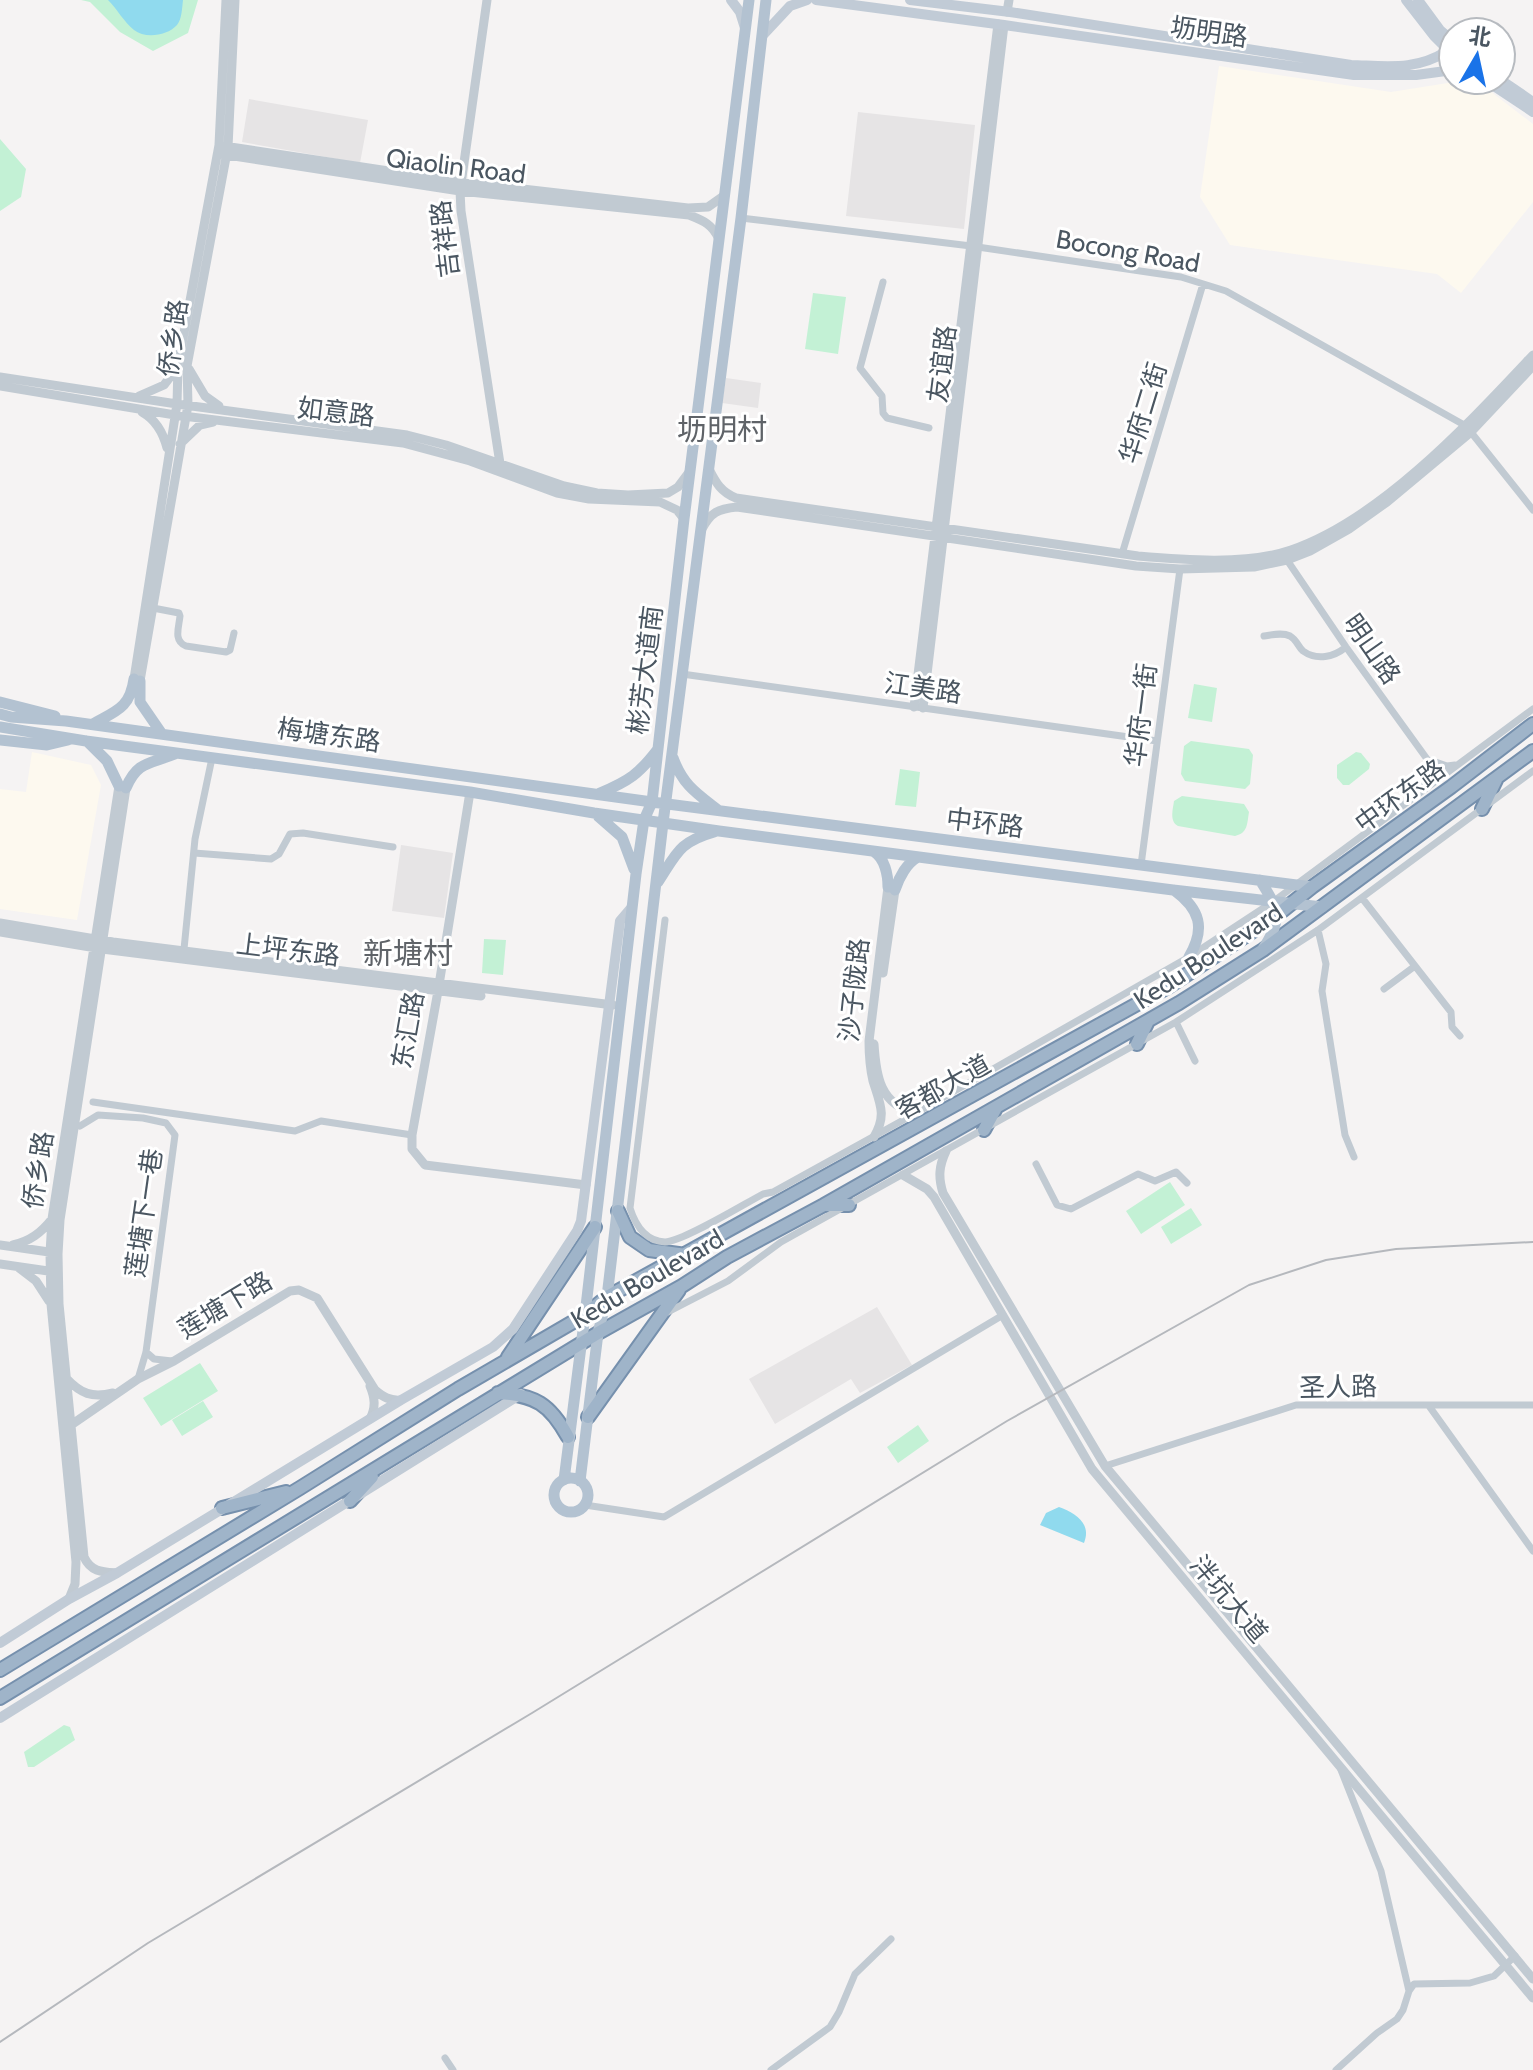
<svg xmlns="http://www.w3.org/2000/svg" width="1533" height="2070" viewBox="0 0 1533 2070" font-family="Cabin,'Noto Sans SC',sans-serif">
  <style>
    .commercial { fill: #fdf9ef }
    .education { fill: #e6e4e5 }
    .green { fill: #c3f1d5 }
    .water { fill: #90daee }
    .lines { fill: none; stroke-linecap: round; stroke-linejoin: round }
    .trunk-casing { stroke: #7690ad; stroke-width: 16 }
    .minor { stroke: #c1cad2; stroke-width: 7 }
    .tertiary { stroke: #c1cad2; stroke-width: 9 }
    .secondary { stroke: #c1cbd6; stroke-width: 10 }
    .primary { stroke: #b3c2d1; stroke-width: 11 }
    .trunk { stroke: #9fb4c9; stroke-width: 12 }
    .rail { stroke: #b5b8bd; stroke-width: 2 }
    .labels { text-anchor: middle; stroke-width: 6; stroke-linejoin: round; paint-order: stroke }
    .street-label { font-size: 26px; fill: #4a5661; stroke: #fff }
    .quarter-label { font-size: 30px; fill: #5f6368; stroke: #fff }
  </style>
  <rect width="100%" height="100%" fill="#f5f3f3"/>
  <path class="commercial" d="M 1219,66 L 1391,92 L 1454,82 L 1486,88 L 1533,124 L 1533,202 L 1461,293 L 1437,274 L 1230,245 L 1200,197 Z
    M 32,752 L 91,765 L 101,785 L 77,920 L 0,909 L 0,789 L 26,792 Z"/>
  <path class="education" d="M 249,99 L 368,120 L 360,163 L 242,142 Z
    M 858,112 L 975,125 L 964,229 L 846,216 Z
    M 726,378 L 761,383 L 758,408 L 722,403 Z
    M 401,845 L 453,853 L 444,918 L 392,911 Z
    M 877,1307 L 912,1365 L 860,1393 L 851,1379 L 775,1424 L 749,1379 Z"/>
  <path class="green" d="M 81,0 L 198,0 L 188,33 L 153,51 L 120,32 L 90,2 Z
    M 0,139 L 26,169 L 21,197 L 0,211 Z
    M 813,293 L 846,297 L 838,354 L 805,349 Z
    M 1194,684 L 1217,688 L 1212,722 L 1188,718 Z
    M 1191,741 L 1249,749 L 1253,755 L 1250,784 L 1245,789 L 1185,781 L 1181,774 L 1184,746 Z
    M 1356,752 L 1361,753 L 1370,764 L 1369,769 L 1349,785 L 1343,785 L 1337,778 L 1337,765 Z
    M 900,769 L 920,772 L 916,807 L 895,805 Z
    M 1182,796 L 1244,804 L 1249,812 C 1247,824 1248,833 1235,836 L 1178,826 C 1169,821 1173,809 1174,801 Z
    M 484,939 L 506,940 L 503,975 L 482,973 Z
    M 1170,1182 L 1185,1205 L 1141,1234 L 1126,1211 Z
    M 1191,1208 L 1202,1225 L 1171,1244 L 1161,1227 Z
    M 200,1363 L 218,1391 L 161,1426 L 143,1398 Z
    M 203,1401 L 213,1417 L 182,1436 L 172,1420 Z
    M 918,1425 L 929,1441 L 898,1463 L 887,1447 Z
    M 64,1725 L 70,1727 L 75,1740 L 34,1767 L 28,1767 L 24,1752 Z"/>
  <path class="water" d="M 108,0 L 183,0 C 182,8 182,19 177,25 C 167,36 145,39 134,30 C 124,22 117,9 108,0 Z
    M 1059,1507 C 1075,1513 1092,1523 1084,1543 L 1040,1525 L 1046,1513 Z"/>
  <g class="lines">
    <g class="trunk-casing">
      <path id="trunk" d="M 1482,809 L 1496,780
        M 1137,1044 L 1148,1021
        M 984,1130 L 996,1108
        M 827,1205 L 849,1205
        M 618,1211 L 630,1237 L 649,1250 L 686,1255
        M 508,1357 L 595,1227
        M 498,1393 C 535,1395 550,1404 568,1437
        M 588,1417 L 679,1290
        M 350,1501 L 372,1477
        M 222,1508 L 286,1492
        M 0,1670 L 300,1488 L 458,1389 L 585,1315 L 607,1297 L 1168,987 L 1277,915 L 1312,887 L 1451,787 L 1533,724
        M 0,1698 L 598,1333 L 682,1286 L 727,1257 L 824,1205 L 1179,1003 L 1263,950 L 1533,751"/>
    </g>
    <path class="minor" d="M 741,218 L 971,246 L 1181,277 L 1226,291 L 1466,426 L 1533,510
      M 883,282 L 860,368 L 882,396 L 883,413 L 887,418 L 929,428
      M 1122,554 L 1203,284
      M 1287,560 L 1346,647 L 1427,759 L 1429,774 L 1423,788
      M 153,608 L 179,613 L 180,616 C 179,627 173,641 186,646 L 226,652 L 230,650 L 234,633
      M 1264,636 C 1272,635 1282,632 1290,636 C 1297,640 1298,647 1303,651 C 1317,661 1334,657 1346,647
      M 682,674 L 1157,741
      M 1427,759 L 1447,766 L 1455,765
      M 194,853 L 271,859 L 279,854 L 290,834 L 303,833 L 393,847
      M 1141,865 L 1180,569
      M 1362,898 L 1451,1012 L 1452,1027 L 1460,1036
      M 665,920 L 630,1208 C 635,1224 645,1241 665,1242 C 682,1242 744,1204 763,1194 L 773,1192 L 916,1113 L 1189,957 L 1274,901 L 1533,709
      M 1318,930 L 1326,964 L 1322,991 L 1345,1135 L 1354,1157
      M 184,949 L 195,839 L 212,758
      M 1384,989 L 1415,966
      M 1176,1022 L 1195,1061
      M 93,1102 L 295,1131 L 321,1121 L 412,1135
      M 80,1126 L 98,1115 L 143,1118 L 166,1123 L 175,1135 L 146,1352 L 138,1379
      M 1036,1164 L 1057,1205 L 1071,1209 L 1138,1174 L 1155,1181 L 1176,1172 L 1187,1183
      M 664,1314 L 728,1281 L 781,1242 L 1176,1022 L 1318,930 L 1533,771
      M 146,1352 L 154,1359 L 172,1361
      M 1429,1406 L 1533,1551
      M 1105,1466 L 1296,1405 L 1533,1405
      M 585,1505 L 664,1517 L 1003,1315
      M 1409,1991 L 1414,1984 L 1470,1983 L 1494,1976 L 1515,1956
      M 445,2058 L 453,2070
      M 771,2070 L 830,2027 L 839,2012 L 855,1974 L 891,1939
      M 1336,2070 L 1377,2033 L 1397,2019 L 1403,2010 L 1409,1991 L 1381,1871 L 1341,1770"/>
    <path class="tertiary" d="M 487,0 L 460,191 L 461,211 L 501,470
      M 1007,12 L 1009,0
      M 224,146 L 461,182 L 688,208 L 708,207 L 725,195
      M 221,154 L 460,191 L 689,215 C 704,221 712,224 719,239
      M 189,369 L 205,396 L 219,406
      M 0,377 L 177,404 L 407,435 L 446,445 L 564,486 L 597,493 L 628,495 L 668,493 L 678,487 L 690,471
      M 0,386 L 175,415 L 403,443 L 470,461 L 557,493 L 589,499 L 660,502 L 677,510 L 684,519
      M 139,396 L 164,385 L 177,368
      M 142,412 C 156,420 163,432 167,448
      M 180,444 L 200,425 L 213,422
      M 709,469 C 716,483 721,492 736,498 L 1138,556 C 1184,560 1247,565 1291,550 C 1381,519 1469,423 1533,355
      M 702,529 C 711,512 718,509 737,507 L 1136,566 L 1180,569 L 1254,567 L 1287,560 L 1310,551 L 1349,529 L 1387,502 L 1471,432 L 1533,366
      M 134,679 L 177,404 L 178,365 L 219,145 L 226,0
      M 140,681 L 188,405 L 187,366 L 228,147 L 235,0
      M 914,707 L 998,24
      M 923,708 L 1004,25
      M 470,792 L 438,991 L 412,1135 L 412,1149 L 425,1165 L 586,1185
      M 0,923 L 113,942 L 613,1005
      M 0,932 L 102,949 L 481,996
      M 883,973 L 895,890
      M 874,1044 C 876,1076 880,1105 916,1113
      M 874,1137 C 887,1115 880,1104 873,1081 C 870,1068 869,1054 869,1041 L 888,887
      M 946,1151 C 939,1166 938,1177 943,1193 L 1105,1466 L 1533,1979
      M 903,1175 L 927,1189 L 934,1197 L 1092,1469 L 1533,1998
      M 0,1245 L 56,1253
      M 13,1245 C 30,1241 41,1233 52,1219
      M 0,1264 L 55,1272
      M 19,1268 L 36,1281 L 49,1301
      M 66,1378 C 81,1394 92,1398 113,1393
      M 370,1419 C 376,1407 375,1398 370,1386
      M 71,1425 L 138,1379 L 174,1361 L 290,1291 L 299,1290 L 317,1298 L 375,1390 C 383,1397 390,1401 401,1400
      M 117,1573 C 102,1572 91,1572 84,1557 L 59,1304 L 58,1254 L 60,1220 L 126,788
      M 69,1599 L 75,1584 L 76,1562 L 51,1304 L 50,1253 L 52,1219 L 119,786"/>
    <path class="secondary" d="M 731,0 L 740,12 L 745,28
      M 816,0 L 1004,25 L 1354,75 L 1416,75 L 1453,70
      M 910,0 L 1010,12 L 1351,65 C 1387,66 1416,71 1447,51
      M 1406,0 L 1434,36 L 1453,55
      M 1418,0 L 1440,30 L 1453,41
      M 762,36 L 790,6 L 807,0
      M 1485,80 L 1533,112
      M 1501,80 L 1533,102
      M 0,1643 L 69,1599 L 117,1573 L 401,1400 L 493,1347 L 513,1329 L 577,1231 L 581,1221 L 620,921 L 632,907
      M 0,1718 L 521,1394"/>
    <path class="primary" d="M 140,681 L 140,702 L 162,734
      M 0,702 L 55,716
      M 0,714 L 11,717 L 66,721 L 652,802 L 1312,887
      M 93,724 C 116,711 130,708 134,679
      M 0,727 L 86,741 L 470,792 L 594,813 L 719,831 L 1173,890 L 1322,907
      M 0,740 L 47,745 L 68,740
      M 87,741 L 107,761 L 119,786
      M 673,758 C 683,785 696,793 718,810
      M 126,788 C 137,761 150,764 175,754
      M 600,793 C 629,781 639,774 658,749
      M 598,816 L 622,837 L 634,869
      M 873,851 C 885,858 888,875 888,887
      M 1260,880 C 1279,910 1283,918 1263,949
      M 658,882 C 677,853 679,842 714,832
      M 895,890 C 899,877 907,863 918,857
      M 1174,890 C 1200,909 1206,928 1189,957
      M554 1495a17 17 0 1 1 34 0a17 17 0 1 1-34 0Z
      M 564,1480 L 585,1315 L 636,874 L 644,820 L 652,802 L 684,519 L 749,0
      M 580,1481 L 598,1333 L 607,1297 L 663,823 L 741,218 L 766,0"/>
    <use href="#trunk" class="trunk"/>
    <path class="rail" d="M 0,2042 L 148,1943 L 532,1713 L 1007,1421 L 1249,1285 L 1326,1260 L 1396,1249 L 1533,1242"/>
  </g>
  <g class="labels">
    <g class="street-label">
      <text transform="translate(1209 32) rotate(8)" y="9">坜明路</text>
      <text transform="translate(456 166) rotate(7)" y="9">Qiaolin Road</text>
      <text transform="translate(445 239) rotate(-97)" y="9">吉祥路</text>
      <text transform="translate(1128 251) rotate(10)" y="9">Bocong Road</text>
      <text transform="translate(173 338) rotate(-82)" y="9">侨乡路</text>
      <text transform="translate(942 364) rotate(-83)" y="9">友谊路</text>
      <text transform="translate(336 412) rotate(7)" y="9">如意路</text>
      <text transform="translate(1143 413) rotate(-73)" y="9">华府二街</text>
      <text transform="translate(1372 649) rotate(55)" y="9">明山路</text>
      <text transform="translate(645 670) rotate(-83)" y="9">彬芳大道南</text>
      <text transform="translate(923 688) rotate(8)" y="9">江美路</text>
      <text transform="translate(1141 715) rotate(-83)" y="9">华府一街</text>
      <text transform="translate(329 735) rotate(8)" y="9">梅塘东路</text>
      <text transform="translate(1400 796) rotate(-36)" y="9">中环东路</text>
      <text transform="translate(985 823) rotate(7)" y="9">中环路</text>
      <text transform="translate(288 950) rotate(7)" y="9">上坪东路</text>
      <text transform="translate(1208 956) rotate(-33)" y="9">Kedu Boulevard</text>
      <text transform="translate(854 990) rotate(-84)" y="9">沙子陇路</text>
      <text transform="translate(408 1030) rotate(-80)" y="9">东汇路</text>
      <text transform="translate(943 1087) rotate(-29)" y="9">客都大道</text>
      <text transform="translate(38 1170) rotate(-81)" y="9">侨乡路</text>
      <text transform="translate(144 1213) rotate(-82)" y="9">莲塘下一巷</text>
      <text transform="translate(647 1279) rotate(-30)" y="9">Kedu Boulevard</text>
      <text transform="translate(225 1305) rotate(-31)" y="9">莲塘下路</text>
      <text transform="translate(1338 1387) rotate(-1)" y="9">圣人路</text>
      <text transform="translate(1229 1599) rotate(50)" y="9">泮坑大道</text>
    </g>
    <g class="quarter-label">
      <text x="722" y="440">坜明村</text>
      <text x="408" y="964">新塘村</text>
    </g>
  </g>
  <g transform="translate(1477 56) rotate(9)"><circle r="38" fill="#ffffff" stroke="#b7bbc0" stroke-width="2"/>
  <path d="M0-6L14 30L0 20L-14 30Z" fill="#1a73e8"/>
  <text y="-12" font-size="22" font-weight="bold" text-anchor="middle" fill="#4a5661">北</text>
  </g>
</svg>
